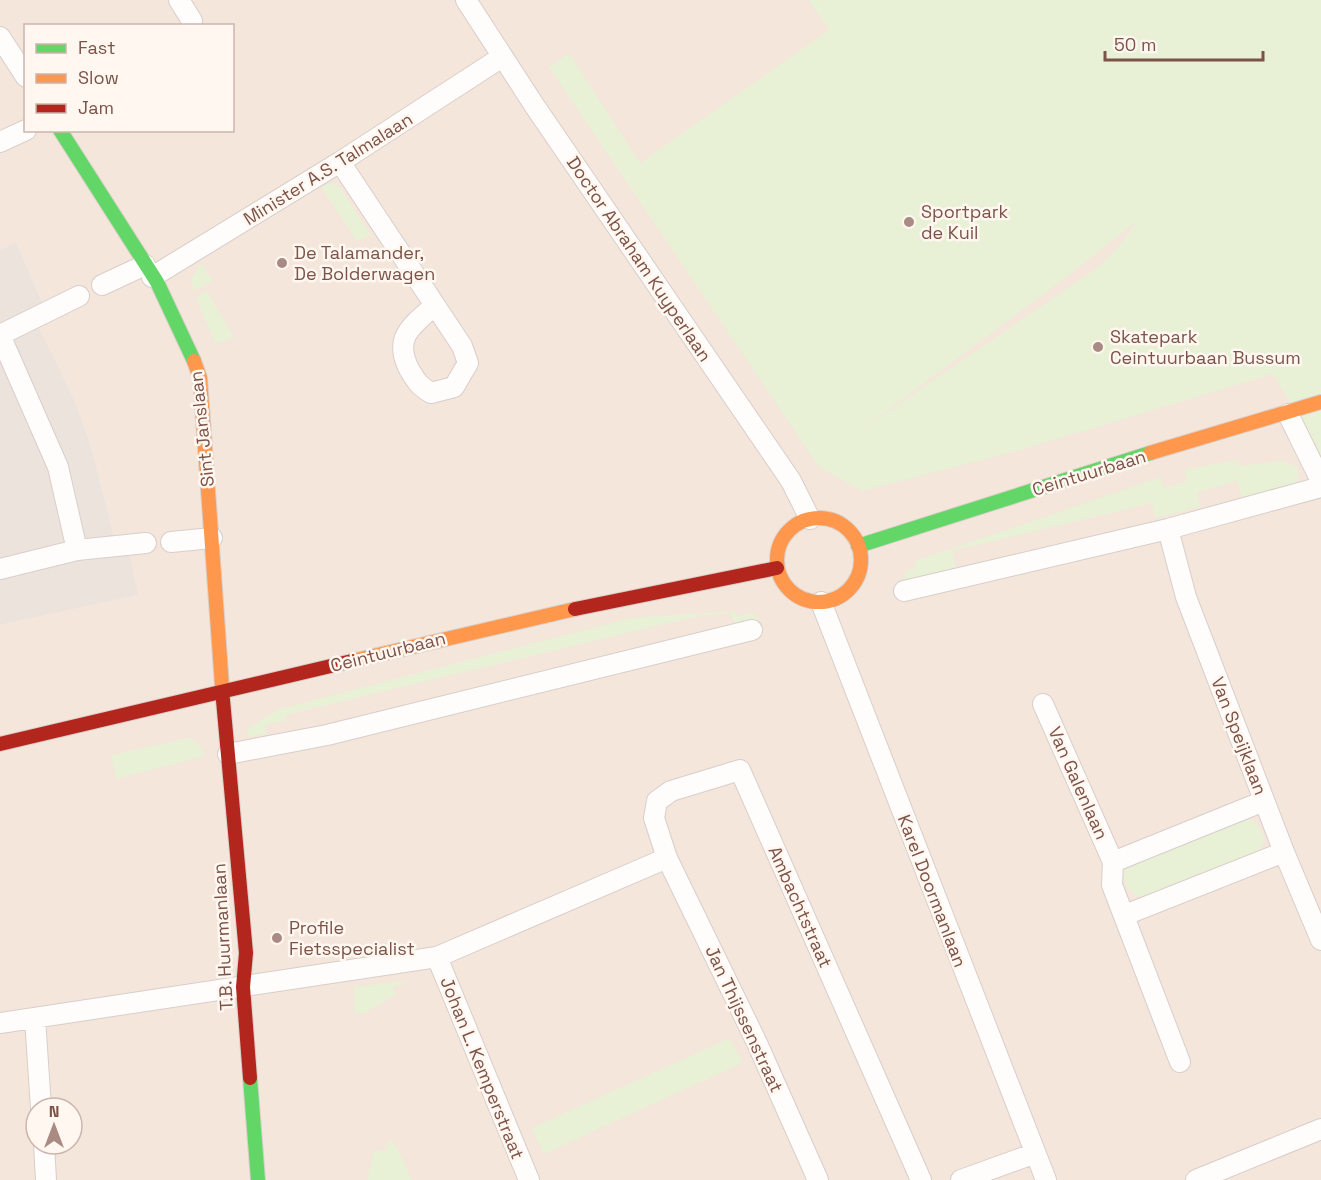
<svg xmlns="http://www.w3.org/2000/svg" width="1321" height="1180" viewBox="0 0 1321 1180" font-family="'Space Grotesk',sans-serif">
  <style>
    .residential { fill: #f4e6db; fill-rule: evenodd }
    .industrial { fill: #ede3dd }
    .green { fill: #e8f0d6; fill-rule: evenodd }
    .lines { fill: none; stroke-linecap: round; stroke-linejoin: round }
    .street-casing { stroke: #d8ceca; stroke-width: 22 }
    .fast-casing { stroke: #dad0ca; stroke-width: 16 }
    .slow-casing { stroke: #dad0ca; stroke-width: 16 }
    .jam-casing { stroke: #dad0ca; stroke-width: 16 }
    .street { stroke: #fefdfc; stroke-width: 20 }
    .fast { stroke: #63d668; stroke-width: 14 }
    .slow { stroke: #ff974d; stroke-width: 14 }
    .jam { stroke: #b3261e; stroke-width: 14 }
    .poi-dot { fill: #a88b82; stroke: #fff7f0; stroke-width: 2 }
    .labels { text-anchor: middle; stroke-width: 5; stroke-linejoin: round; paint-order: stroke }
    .street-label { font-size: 18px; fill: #7c5348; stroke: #fff7f0 }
    .poi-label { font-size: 18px; fill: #7c5348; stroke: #fff7f0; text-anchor: start }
  </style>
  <rect width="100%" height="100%" fill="#f9f3ed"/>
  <path class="residential" d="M 0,0 L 1321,0 L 1321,1180 L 0,1180 L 0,625 L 137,595 L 118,551 L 90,443 L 76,404 L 39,327 L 51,321 L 16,242 L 0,250 ZM 26,26 L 232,26 L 232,130 L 26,130 ZM 36,1108 L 72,1108 L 72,1144 L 36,1144 Z"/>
  <path class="industrial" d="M 16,242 L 51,322 L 39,327 L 76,404 L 90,443 L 118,551 L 129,552 L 138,595 L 0,625 L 0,250 Z"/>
  <path class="green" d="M 809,0 L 1321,0 L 1321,460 L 1319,450 L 1273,374 L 1020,450 L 862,491 L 819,467 L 549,67 L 569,53 L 640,163 L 829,30 ZM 1138,220 L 1118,247 L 1097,268 L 861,430 L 1064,279 Z
    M 332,183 L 339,186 L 371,235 L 357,241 L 321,187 Z
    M 201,264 L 213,281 L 193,291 L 192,277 Z
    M 207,291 L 234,337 L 215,344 L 196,297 Z
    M 1238,460 L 1239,466 L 1282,461 L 1298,467 L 1297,483 L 1292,485 L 1294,490 L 1242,497 L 1237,481 L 1197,492 L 1200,507 L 1155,518 L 1152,503 L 952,551 L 957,572 L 904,585 L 905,573 L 916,567 L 915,561 L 1161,477 L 1164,488 L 1187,481 L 1185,469 Z
    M 735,611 L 737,616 L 753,613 L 760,621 L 735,624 L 730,613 L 698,616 L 285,715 L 286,721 L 265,725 L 267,734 L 248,737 L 247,729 L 279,709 L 631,618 Z
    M 189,738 L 199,743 L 205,756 L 116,779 L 111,755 Z
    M 1241,817 L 1256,822 L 1265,839 L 1256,857 C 1219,868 1180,878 1147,899 C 1130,897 1121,883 1125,866 Z
    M 400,981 L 409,982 L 393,987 L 396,995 L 364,1013 L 354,1013 L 354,987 Z
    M 730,1038 L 742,1063 L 544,1154 L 532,1128 Z
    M 388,1138 L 397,1148 L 412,1180 L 367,1180 L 374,1151 L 388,1150 Z"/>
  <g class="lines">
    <g class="street-casing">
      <path id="street" d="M 179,0 L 192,21 L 191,26
        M 466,0 L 534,105 L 791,481 L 810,519
        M 0,37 L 26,77
        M 0,142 L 26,130
        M 340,162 L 462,346 L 468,363 L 454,387 L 431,393 C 419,386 416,381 409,369 C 393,337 412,326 434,306
        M 152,277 L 340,162 L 502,57
        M 102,285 L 145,265
        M 0,335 L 58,467 L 77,550
        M 0,335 L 79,296
        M 1288,414 L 1321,481
        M 1168,529 L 1186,597 L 1284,852 L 1321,940
        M 171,542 L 212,538
        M 0,569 L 77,550 L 146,543
        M 904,591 L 1168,529 L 1321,487
        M 821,602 L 1046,1180
        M 1043,704 L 1113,862 L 1112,885 L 1180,1062
        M 228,754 L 327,735 L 752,630
        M 1113,862 L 1264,801
        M 1125,915 L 1284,852
        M 437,957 L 529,1180
        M 35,1018 L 41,1108
        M 0,1023 L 437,957 L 667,858
        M 44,1144 L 46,1180
        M 818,1180 L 757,1043 L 667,858 L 654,818 L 657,801 L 671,791 L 740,770 L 921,1180
        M 961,1180 L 1033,1154
        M 1196,1180 L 1321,1129"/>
    </g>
    <g class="fast-casing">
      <path id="fast" d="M 60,130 L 157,282 L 194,361
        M 858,546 L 1150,453
        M 250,1078 L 258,1180"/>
    </g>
    <g class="slow-casing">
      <path id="slow" d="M 194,361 L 200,378 L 223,700
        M 1150,453 L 1321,402
        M777 560a42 42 0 1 1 84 0a42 42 0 1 1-84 0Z
        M 352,661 L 575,609"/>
    </g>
    <g class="jam-casing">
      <path id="jam" d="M 575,609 L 777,568
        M 223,700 L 246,953 L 243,987 L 250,1078
        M 0,744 L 352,661"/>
    </g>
    <use href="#street" class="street"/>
    <use href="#fast" class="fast"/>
    <use href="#slow" class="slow"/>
    <use href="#jam" class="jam"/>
  </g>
  <g class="poi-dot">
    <circle cx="909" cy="222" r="6"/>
    <circle cx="282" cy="263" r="6"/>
    <circle cx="1098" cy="347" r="6"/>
    <circle cx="277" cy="938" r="6"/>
  </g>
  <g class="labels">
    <g class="street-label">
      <text transform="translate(328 169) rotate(-32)" y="6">Minister A.S. Talmalaan</text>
      <text transform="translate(639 259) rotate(56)" y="6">Doctor Abraham Kuyperlaan</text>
      <text transform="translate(202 429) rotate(-96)" y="6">Sint Janslaan</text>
      <text transform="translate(1089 473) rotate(-17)" y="6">Ceintuurbaan</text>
      <text transform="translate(388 652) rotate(-14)" y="6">Ceintuurbaan</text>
      <text transform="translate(1239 736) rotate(69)" y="6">Van Speijklaan</text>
      <text transform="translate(1078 783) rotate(66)" y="6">Van Galenlaan</text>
      <text transform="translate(932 891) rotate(69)" y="6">Karel Doormanlaan</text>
      <text transform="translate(800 907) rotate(66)" y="6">Ambachtstraat</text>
      <text transform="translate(223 937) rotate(-93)" y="6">T.B. Huurmanlaan</text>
      <text transform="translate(744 1019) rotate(65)" y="6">Jan Thijssenstraat</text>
      <text transform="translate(482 1068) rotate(68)" y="6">Johan L. Kemperstraat</text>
    </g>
    <g class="poi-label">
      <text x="921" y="218">Sportpark<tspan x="921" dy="21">de Kuil</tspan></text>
      <text x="294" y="259">De Talamander,<tspan x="294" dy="21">De Bolderwagen</tspan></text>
      <text x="1110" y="343">Skatepark<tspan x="1110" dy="21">Ceintuurbaan Bussum</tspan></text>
      <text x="289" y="934">Profile<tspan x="289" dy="21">Fietsspecialist</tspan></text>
    </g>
  </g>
  <rect x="24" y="24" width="210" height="108" fill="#fff7f0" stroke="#cbb5ad" stroke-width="1.5"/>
  <rect x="36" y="44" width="30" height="9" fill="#63d668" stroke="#cbb5ad" stroke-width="1.5"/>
  <text x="78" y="54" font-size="18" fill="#7c5348">Fast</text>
  <rect x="36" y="74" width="30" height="9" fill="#ff974d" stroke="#cbb5ad" stroke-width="1.5"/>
  <text x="78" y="84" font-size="18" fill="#7c5348">Slow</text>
  <rect x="36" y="104" width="30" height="9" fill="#b3261e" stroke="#cbb5ad" stroke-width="1.5"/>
  <text x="78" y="114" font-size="18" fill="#7c5348">Jam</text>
  <g transform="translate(54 1126)"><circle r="28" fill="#fff7f0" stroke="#cbb5ad" stroke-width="1.5"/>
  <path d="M0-4.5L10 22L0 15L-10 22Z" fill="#a88b82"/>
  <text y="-9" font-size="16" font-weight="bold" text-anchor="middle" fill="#7c5348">N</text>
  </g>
  <path d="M1105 51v9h158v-9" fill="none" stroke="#7c5348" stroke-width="3"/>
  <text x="1114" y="51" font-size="18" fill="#7c5348" stroke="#fff7f0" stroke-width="4.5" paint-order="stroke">50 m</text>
</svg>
